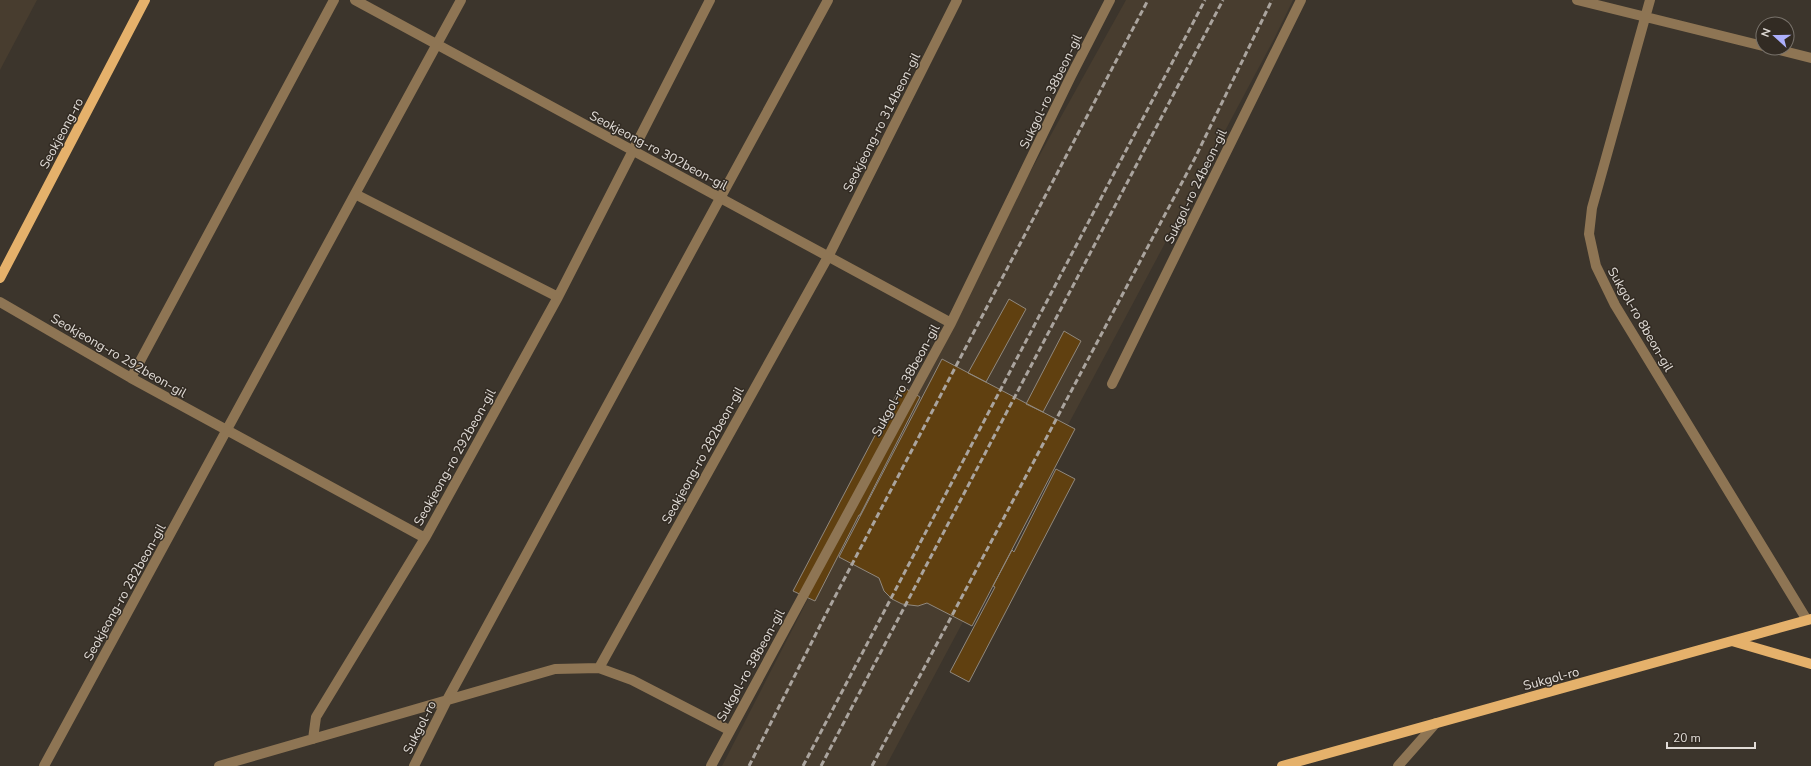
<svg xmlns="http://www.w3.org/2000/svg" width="1811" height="766" viewBox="0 0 1811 766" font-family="'Nunito Sans',sans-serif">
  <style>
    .built { fill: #483d2f }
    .building { fill: #604010; stroke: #90887e }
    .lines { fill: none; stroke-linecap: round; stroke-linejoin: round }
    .minor { stroke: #8e7554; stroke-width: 10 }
    .major { stroke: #e5b16b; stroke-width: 10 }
    .rail { stroke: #aaa49e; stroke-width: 3; stroke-dasharray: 6 3; stroke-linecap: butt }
    .labels { text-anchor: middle; stroke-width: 3; stroke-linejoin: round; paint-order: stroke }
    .street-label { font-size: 13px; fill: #e1dcd7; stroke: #322b23 }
  </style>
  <rect width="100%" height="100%" fill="#3c352c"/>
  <path class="built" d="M 0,0 L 37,0 L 0,70 Z
    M 1126,0 L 1293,0 L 1274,39 L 886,766 L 722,766 L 999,228 Z"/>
  <path class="building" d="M 1009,299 L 1026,309 L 986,382 L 968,373 Z
    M 1064,331 L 1081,341 L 1043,412 L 1026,404 Z
    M 942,359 L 1075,429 L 972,626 L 927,603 L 918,606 L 902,604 L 892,599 L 884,591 L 879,578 L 839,557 Z
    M 901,386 L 920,397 L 860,515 L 859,515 L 815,601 L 793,591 Z
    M 1056,469 L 1075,479 L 969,682 L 950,672 L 995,587 L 993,586 L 1012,550 L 1014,552 Z"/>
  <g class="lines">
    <path class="minor" d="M 355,0 L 951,323
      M 1577,0 L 1763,46
      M 1650,0 L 1592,208 L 1589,234 L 1596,266 L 1615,305 L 1807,620
      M 1772,48 L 1811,58
      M 355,194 L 461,0
      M 0,302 L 131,378 L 425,538
      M 131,378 L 334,0
      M 1112,384 L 1301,0
      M 599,668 L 829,255 L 957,0
      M 313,739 L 316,717 L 425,538 L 558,297 L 710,0
      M 44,766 L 355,194 L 558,297
      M 219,766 L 555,669 L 599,668 L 632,680 L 729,730
      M 414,766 L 447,700 L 828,0
      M 711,766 L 951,323 L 1071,76 L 1110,0
      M 1398,766 L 1436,723"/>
    <path class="major" d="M 0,278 L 145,0
      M 1732,641 L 1811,664
      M 1282,766 L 1811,619"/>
    <path class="rail" d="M 749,766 L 828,610 L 1148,0
      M 803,766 L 1205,0
      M 821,766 L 1223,0
      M 872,766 L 1195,158 L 1272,0"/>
  </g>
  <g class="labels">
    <g class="street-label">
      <text transform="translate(1050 91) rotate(-64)" y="5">Sukgol-ro 38beon-gil</text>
      <text transform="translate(881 122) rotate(-63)" y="5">Seokjeong-ro 314beon-gil</text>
      <text transform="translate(61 133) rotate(-62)" y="5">Seokjeong-ro</text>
      <text transform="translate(659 150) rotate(28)" y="5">Seokjeong-ro 302beon-gil</text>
      <text transform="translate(1195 186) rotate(-64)" y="5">Sukgol-ro 24beon-gil</text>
      <text transform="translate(1641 319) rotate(60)" y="5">Sukgol-ro 8beon-gil</text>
      <text transform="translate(119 355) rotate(30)" y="5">Seokjeong-ro 292beon-gil</text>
      <text transform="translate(905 380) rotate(-61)" y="5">Sukgol-ro 38beon-gil</text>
      <text transform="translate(702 455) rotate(-61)" y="5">Seokjeong-ro 282beon-gil</text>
      <text transform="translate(454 457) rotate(-61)" y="5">Seokjeong-ro 292beon-gil</text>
      <text transform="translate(124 592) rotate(-61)" y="5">Seokjeong-ro 282beon-gil</text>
      <text transform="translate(750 665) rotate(-61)" y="5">Sukgol-ro 38beon-gil</text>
      <text transform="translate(1551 678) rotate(-15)" y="5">Sukgol-ro</text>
      <text transform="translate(419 727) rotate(-63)" y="5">Sukgol-ro</text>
    </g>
  </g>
  <g transform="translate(1775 36) rotate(291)"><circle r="19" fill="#322b23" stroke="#78726b"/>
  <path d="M0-3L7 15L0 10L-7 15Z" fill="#acaffb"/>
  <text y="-6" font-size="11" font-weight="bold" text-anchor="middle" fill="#e1dcd7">N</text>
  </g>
  <path d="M1667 742v6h88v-6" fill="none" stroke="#e1dcd7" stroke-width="2"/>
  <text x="1673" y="742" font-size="12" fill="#e1dcd7" stroke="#322b23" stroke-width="3" paint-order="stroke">20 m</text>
</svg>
